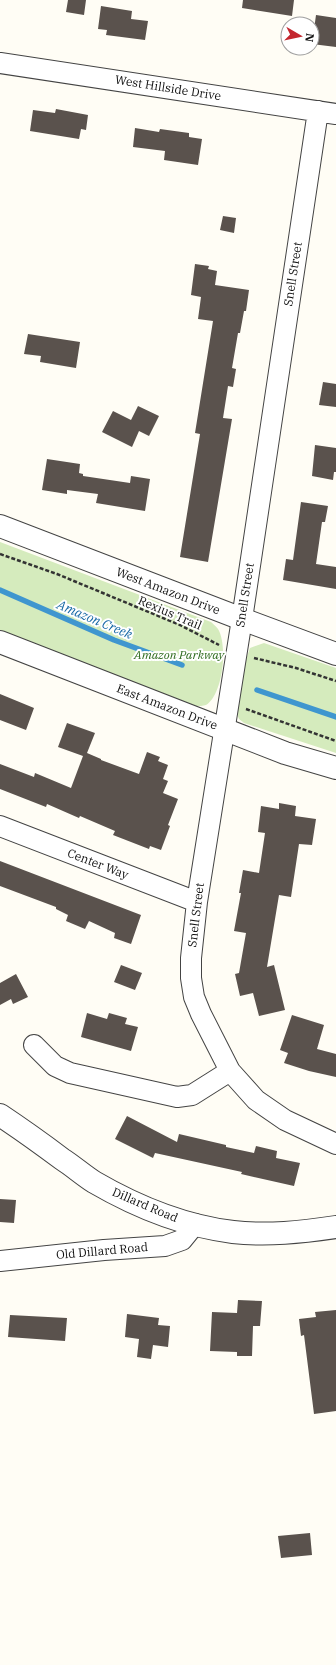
<svg xmlns="http://www.w3.org/2000/svg" width="336" height="1665" viewBox="0 0 336 1665" font-family="'IBM Plex Serif',serif">
  <style>
    .green { fill: #d5ebbd }
    .lines { fill: none; stroke-linecap: round; stroke-linejoin: round }
    .stream { stroke: #3f96cf; stroke-width: 5.5 }
    .building { fill: #5a524d }
    .minor-casing { stroke: #444; stroke-width: 22 }
    .tertiary-casing { stroke: #444; stroke-width: 24 }
    .path { stroke: #333; stroke-width: 2.5; stroke-dasharray: 4 2; stroke-linecap: butt }
    .minor { stroke: #fff; stroke-width: 20 }
    .tertiary { stroke: #fff; stroke-width: 22 }
    .labels { text-anchor: middle; stroke-width: 4; stroke-linejoin: round; paint-order: stroke }
    .street-label { font-size: 12px; fill: #111; stroke: #fff }
    .park-label { font-size: 12px; font-style: italic; fill: #2f6b1f; stroke: #fff }
    .water-label { font-size: 13px; font-style: italic; fill: #1768a6; stroke: #fff }
  </style>
  <rect width="100%" height="100%" fill="#fffdf5"/>
  <path class="green" d="M 0,542 L 211,622 C 213,624 216,626 218,629 C 228,645 223,695 206,705 C 203,706 199,706 196,706 L 0,630 Z
    M 264,643 L 336,668 L 336,753 L 244,723 C 242,721 240,720 239,719 C 232,706 245,661 250,648 Z"/>
  <g class="lines">
    <path class="stream" d="M 0,590 L 114,640 L 182,665
      M 257,690 L 336,717"/>
  </g>
  <path class="building" d="M 68,0 L 86,0 L 84,15 L 66,12 Z
    M 243,0 L 294,0 L 292,16 L 242,8 Z
    M 101,6 L 132,11 L 131,19 L 148,21 L 145,40 L 106,35 L 107,30 L 98,29 Z
    M 316,15 L 336,18 L 336,47 L 312,44 Z
    M 56,109 L 88,115 L 86,130 L 81,129 L 79,139 L 30,131 L 33,110 L 55,113 Z
    M 135,128 L 159,132 L 160,129 L 189,133 L 189,137 L 202,139 L 198,165 L 164,160 L 165,151 L 133,147 Z
    M 223,216 L 236,218 L 234,233 L 220,230 Z
    M 195,264 L 209,266 L 208,269 L 217,271 L 215,285 L 249,290 L 246,311 L 244,311 L 240,333 L 238,333 L 232,368 L 236,369 L 233,387 L 228,386 L 223,418 L 232,419 L 208,562 L 180,557 L 200,434 L 195,433 L 213,321 L 198,319 L 201,297 L 191,295 Z
    M 28,334 L 80,342 L 76,368 L 40,362 L 41,356 L 24,354 Z
    M 323,382 L 336,384 L 336,407 L 319,405 Z
    M 138,406 L 159,416 L 149,436 L 139,431 L 132,447 L 102,432 L 113,411 L 131,420 Z
    M 315,445 L 336,448 L 336,472 L 334,472 L 333,480 L 312,476 Z
    M 47,459 L 80,464 L 79,473 L 83,474 L 83,476 L 130,483 L 131,476 L 150,479 L 145,511 L 96,503 L 98,494 L 67,490 L 67,494 L 42,490 Z
    M 301,502 L 328,506 L 325,522 L 322,522 L 316,564 L 336,567 L 336,589 L 283,580 L 286,559 L 293,560 Z
    M 0,694 L 34,708 L 26,730 L 0,720 Z
    M 67,723 L 95,733 L 87,753 L 101,759 L 101,760 L 139,774 L 147,752 L 160,757 L 158,761 L 168,765 L 163,779 L 168,781 L 163,793 L 178,799 L 168,825 L 170,826 L 161,850 L 150,846 L 149,849 L 113,835 L 115,831 L 80,816 L 79,818 L 47,804 L 46,807 L 0,789 L 0,764 L 34,777 L 35,773 L 71,788 L 83,756 L 58,747 Z
    M 279,803 L 296,806 L 295,816 L 316,819 L 312,845 L 299,844 L 291,897 L 279,895 L 267,967 L 274,965 L 285,1010 L 259,1016 L 253,993 L 240,996 L 235,974 L 239,973 L 246,933 L 234,931 L 241,893 L 239,893 L 243,870 L 259,873 L 265,833 L 258,832 L 261,806 L 279,809 Z
    M 0,861 L 141,915 L 131,944 L 114,938 L 115,933 L 89,921 L 85,929 L 66,921 L 68,915 L 56,909 L 56,907 L 0,886 Z
    M 121,965 L 142,973 L 135,990 L 114,982 Z
    M 16,974 L 28,997 L 13,1004 L 11,999 L 0,1005 L 0,983 Z
    M 87,1013 L 107,1019 L 109,1013 L 127,1018 L 125,1024 L 138,1027 L 131,1051 L 81,1037 Z
    M 292,1015 L 324,1025 L 317,1049 L 336,1054 L 336,1077 L 309,1071 L 284,1063 L 288,1053 L 280,1050 Z
    M 127,1116 L 177,1142 L 179,1134 L 226,1145 L 226,1147 L 254,1153 L 256,1146 L 277,1151 L 276,1158 L 300,1163 L 294,1186 L 241,1174 L 242,1172 L 155,1153 L 153,1158 L 115,1139 Z
    M 0,1199 L 16,1200 L 14,1223 L 0,1222 Z
    M 238,1300 L 262,1301 L 260,1326 L 253,1326 L 252,1356 L 237,1356 L 237,1352 L 210,1351 L 212,1312 L 237,1313 Z
    M 336,1310 L 336,1411 L 314,1414 L 304,1335 L 301,1336 L 299,1319 L 316,1317 L 315,1312 Z
    M 127,1314 L 159,1318 L 158,1325 L 170,1326 L 168,1347 L 153,1345 L 151,1359 L 137,1357 L 139,1339 L 125,1337 Z
    M 10,1315 L 67,1318 L 65,1341 L 8,1337 Z
    M 310,1533 L 312,1555 L 281,1558 L 278,1536 Z"/>
  <g class="lines">
    <g class="minor-casing">
      <path id="minor" d="M 0,63 L 336,114
        M 318,111 L 242,619 L 197,902 L 191,958 L 191,978 L 194,997 L 201,1014 L 230,1071 L 256,1100 L 285,1120 L 336,1144
        M 0,826 L 197,902
        M 34,1045 L 55,1066 L 70,1073 L 177,1097 L 192,1095 L 230,1071
        M 0,1261 L 104,1250 L 165,1246 L 182,1240 L 195,1224"/>
    </g>
    <g class="tertiary-casing">
      <path id="tertiary" d="M 0,526 L 242,619 L 336,654
        M 0,642 L 285,753 L 336,768
        M 0,1115 C 21,1129 42,1144 62,1159 C 73,1166 83,1175 94,1182 C 137,1207 184,1226 233,1232 C 267,1236 302,1232 336,1227"/>
    </g>
    <path class="path" d="M 0,554 L 57,574 L 180,625 L 219,645
      M 254,658 L 296,668 L 336,681
      M 246,709 L 336,741"/>
    <use href="#minor" class="minor"/>
    <use href="#tertiary" class="tertiary"/>
  </g>
  <g class="labels">
    <g class="street-label">
      <text transform="translate(168 88) rotate(9)" y="4">West Hillside Drive</text>
      <text transform="translate(293 274) rotate(-81)" y="4">Snell Street</text>
      <text transform="translate(168 591) rotate(21)" y="4">West Amazon Drive</text>
      <text transform="translate(245 595) rotate(-81)" y="4">Snell Street</text>
      <text transform="translate(170 613) rotate(23)" y="4">Rexius Trail</text>
      <text transform="translate(167 707) rotate(21)" y="4">East Amazon Drive</text>
      <text transform="translate(98 864) rotate(21)" y="4">Center Way</text>
      <text transform="translate(196 915) rotate(-83)" y="4">Snell Street</text>
      <text transform="translate(145 1205) rotate(23)" y="4">Dillard Road</text>
      <text transform="translate(102 1251) rotate(-5)" y="4">Old Dillard Road</text>
    </g>
    <g class="park-label">
      <text x="179" y="659">Amazon Parkway</text>
    </g>
    <g class="water-label">
      <text transform="translate(95 619) rotate(23)" y="5">Amazon Creek</text>
    </g>
  </g>
  <g transform="translate(300 36) rotate(99)"><circle r="19" fill="#ffffff" stroke="#a0a0a0"/>
  <path d="M0-3L7 15L0 10L-7 15Z" fill="#c4262e"/>
  <text y="-6" font-size="11" font-weight="bold" text-anchor="middle" fill="#111111">N</text>
  </g>
</svg>
